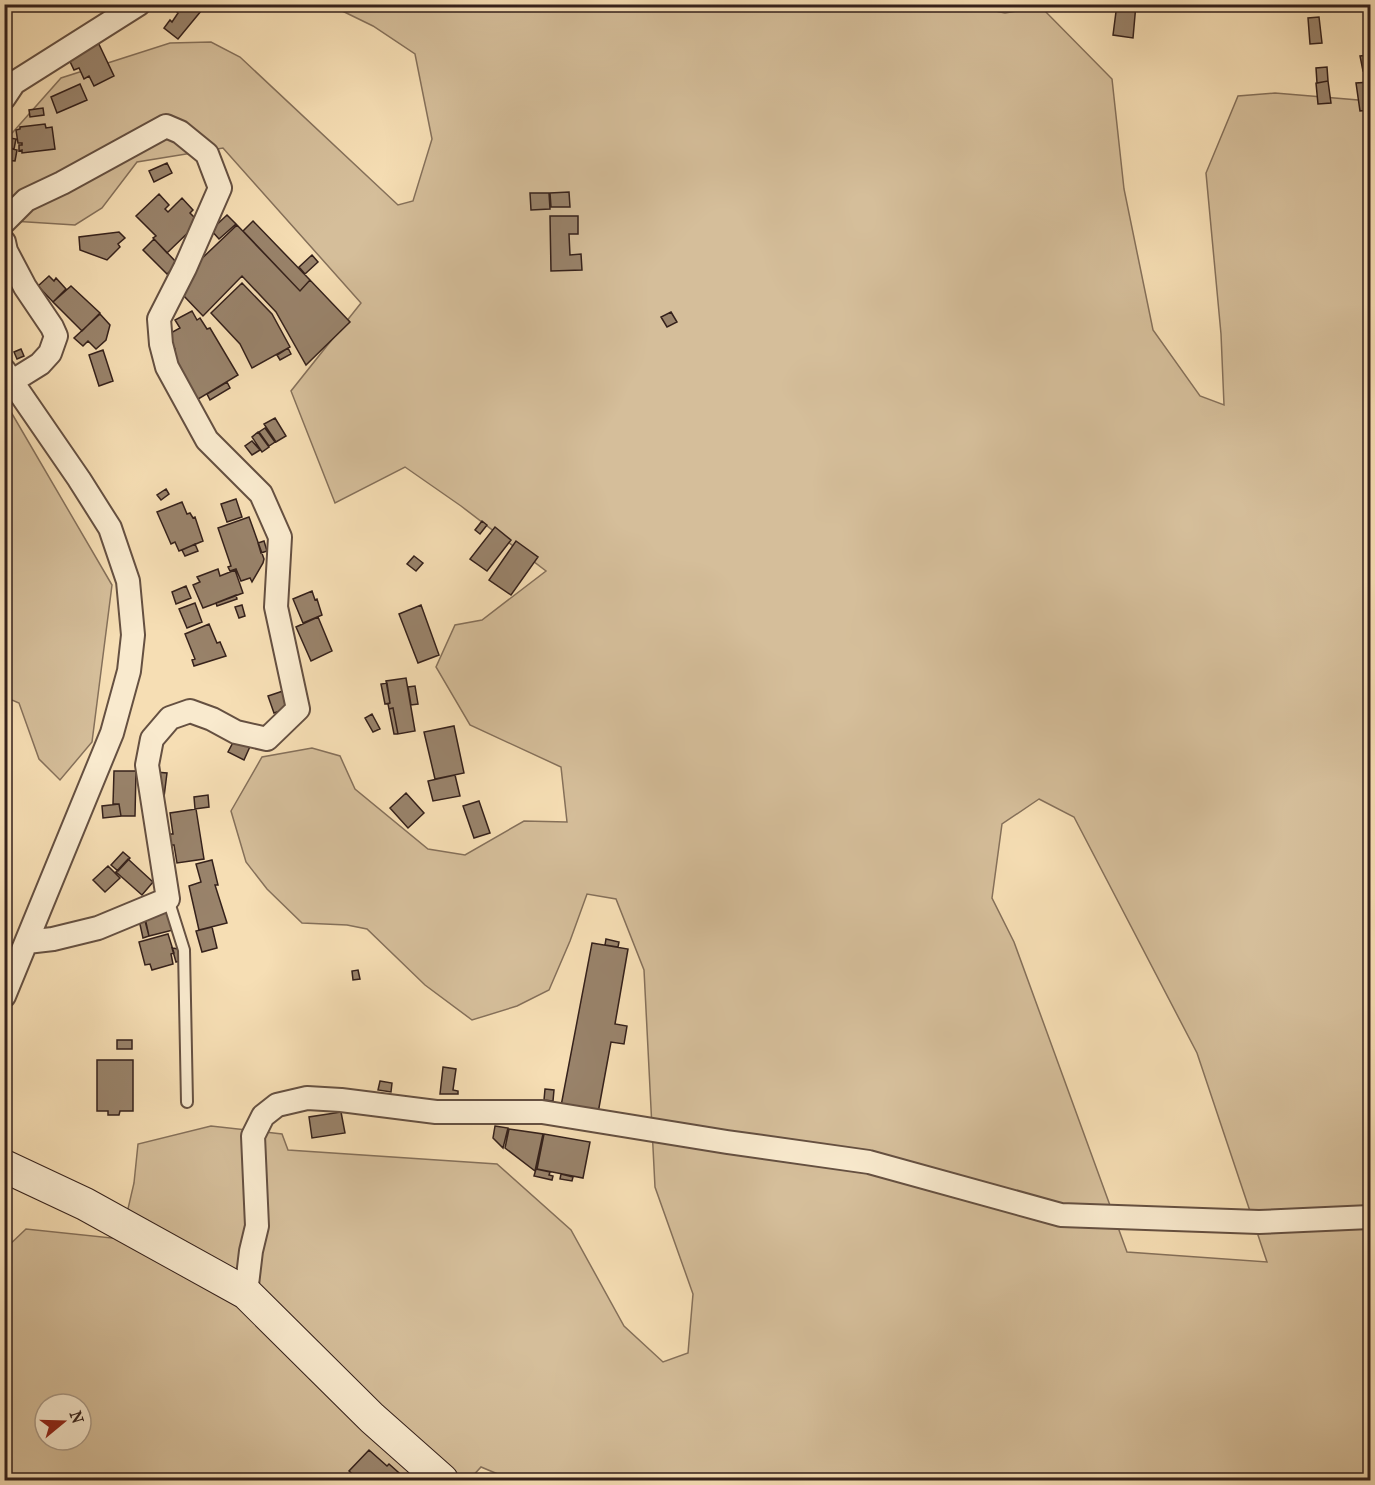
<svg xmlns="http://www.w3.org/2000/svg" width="1375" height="1485" viewBox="0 0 1375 1485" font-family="'IM FELL French Canon',serif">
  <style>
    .green { fill: #d5be9a; stroke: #85705a; stroke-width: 1.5; fill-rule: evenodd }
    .building { fill: #99836b; stroke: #35211b; stroke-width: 1.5 }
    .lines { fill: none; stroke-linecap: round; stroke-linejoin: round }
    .lane-casing { stroke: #655041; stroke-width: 14 }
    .street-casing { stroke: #655041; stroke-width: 26 }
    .secondary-casing { stroke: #35211b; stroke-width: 34 }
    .lane { stroke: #f9eace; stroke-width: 10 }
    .street { stroke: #f9eace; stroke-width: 22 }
    .secondary { stroke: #f9eace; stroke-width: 32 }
  </style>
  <rect width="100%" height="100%" fill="#f6deb4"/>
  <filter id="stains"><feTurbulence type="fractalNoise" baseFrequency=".00333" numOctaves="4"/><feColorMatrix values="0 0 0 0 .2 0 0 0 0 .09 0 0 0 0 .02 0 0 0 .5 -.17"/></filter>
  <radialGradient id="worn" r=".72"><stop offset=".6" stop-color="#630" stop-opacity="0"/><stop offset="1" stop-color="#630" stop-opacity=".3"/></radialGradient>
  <path class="green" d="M 961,4 L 1005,13 L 1041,7 L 1112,79 L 1124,189 L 1153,330 L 1200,396 L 1224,405 L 1221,334 L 1206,173 L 1238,96 L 1275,93 L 1370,101 L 1370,1480 L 512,1480 L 481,1467 L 469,1480 L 5,1480 L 5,1249 L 26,1229 L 121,1239 L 134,1183 L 138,1144 L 211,1126 L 282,1134 L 288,1150 L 497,1164 L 571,1230 L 624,1326 L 663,1362 L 688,1353 L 693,1294 L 655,1187 L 644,970 L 616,899 L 587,894 L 570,941 L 549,990 L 517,1006 L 472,1020 L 425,985 L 367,929 L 347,925 L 302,923 L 267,889 L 246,862 L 231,811 L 262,757 L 312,748 L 340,756 L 355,789 L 428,849 L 465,855 L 524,821 L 567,822 L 561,767 L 470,725 L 436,667 L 455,625 L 482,620 L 546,571 L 461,506 L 405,467 L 335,503 L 291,391 L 361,303 L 223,148 L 137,162 L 102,208 L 75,225 L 12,221 L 5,218 L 5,141 L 61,78 L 170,43 L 211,42 L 240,57 L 398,205 L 413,201 L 432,139 L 415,54 L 373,26 L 330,5 ZM 1039,799 L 1074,817 L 1197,1053 L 1267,1262 L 1127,1252 L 1014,942 L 992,898 L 1002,824 ZM 45,1404 L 81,1404 L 81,1440 L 45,1440 Z
    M 4,400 L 112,585 L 92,742 L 60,780 L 39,759 L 19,703 L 5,697 Z"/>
  <path class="building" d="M 169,4 L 205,4 L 206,5 L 178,39 L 164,28 L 170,20 L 172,22 L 178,13 Z
    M 957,4 L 991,4 L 990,10 Z
    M 1117,4 L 1136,4 L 1133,38 L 1113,35 Z
    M 1319,17 L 1322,43 L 1310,44 L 1308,18 Z
    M 96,38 L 114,76 L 94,86 L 89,76 L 84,79 L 79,68 L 74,70 L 66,53 Z
    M 1370,55 L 1370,70 L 1363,71 L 1360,56 Z
    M 1327,67 L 1328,81 L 1317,83 L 1316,68 Z
    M 1328,81 L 1331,103 L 1318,104 L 1316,83 Z
    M 1370,82 L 1370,110 L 1360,111 L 1356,83 Z
    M 80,84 L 87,100 L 57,113 L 51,97 Z
    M 43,108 L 44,115 L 30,117 L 29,110 Z
    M 45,124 L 46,128 L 52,127 L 55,149 L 22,153 L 22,150 L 19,151 L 19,145 L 22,145 L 22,143 L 18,143 L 16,130 L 20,129 L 20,127 Z
    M 4,137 L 16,139 L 14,149 L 4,147 Z
    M 4,147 L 17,150 L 15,161 L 4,160 Z
    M 167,163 L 172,173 L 154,182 L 149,171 Z
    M 569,192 L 570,207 L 551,207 L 550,193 Z
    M 530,193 L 549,193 L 550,209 L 531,210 Z
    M 159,194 L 169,205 L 165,209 L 168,212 L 182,198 L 193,210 L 190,213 L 199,222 L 167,253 L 153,238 L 156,236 L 136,216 Z
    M 227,215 L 236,224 L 219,239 L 211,230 Z
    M 550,216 L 578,216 L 578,234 L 569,234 L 570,255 L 581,254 L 582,270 L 551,271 Z
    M 253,221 L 310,280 L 300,291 L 243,231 Z
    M 237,225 L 300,291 L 310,280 L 350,322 L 306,365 L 276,312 L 242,276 L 203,316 L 183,295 L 193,273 L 198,268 L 195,265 Z
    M 119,232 L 125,238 L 118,244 L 120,247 L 107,260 L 80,250 L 79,237 Z
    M 154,239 L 178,264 L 167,274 L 143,250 Z
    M 312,255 L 318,262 L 305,274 L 299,267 Z
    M 49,276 L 54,281 L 56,278 L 66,289 L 53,302 L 38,286 Z
    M 242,283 L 272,314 L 290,347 L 252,368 L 240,344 L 211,313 Z
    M 71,286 L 100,313 L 82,331 L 53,302 Z
    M 192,311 L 197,320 L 200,318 L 207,329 L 210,328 L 238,375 L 195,401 L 167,353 L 175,349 L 167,335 L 180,328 L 175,320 Z
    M 671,312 L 677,322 L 667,327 L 661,317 Z
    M 100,314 L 110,325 L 106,340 L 96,349 L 88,341 L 83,346 L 74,338 Z
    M 288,348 L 291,354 L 280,360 L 277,355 Z
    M 21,349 L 24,356 L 17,359 L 14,352 Z
    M 103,350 L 113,381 L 99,386 L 89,355 Z
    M 227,382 L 230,388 L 210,400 L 207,394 Z
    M 275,418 L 286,436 L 276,442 L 264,424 Z
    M 265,428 L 275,442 L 269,446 L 259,432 Z
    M 258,432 L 269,447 L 262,452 L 252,437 Z
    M 252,441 L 260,450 L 252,455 L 245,446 Z
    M 166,489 L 169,494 L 161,500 L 157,495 Z
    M 236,499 L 242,517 L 227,522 L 221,504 Z
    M 182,502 L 187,514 L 190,513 L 193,518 L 195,517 L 203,541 L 179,551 L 175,542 L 171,544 L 157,512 Z
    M 249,517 L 264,559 L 263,563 L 252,582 L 250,578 L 241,581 L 236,569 L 230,571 L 228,567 L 231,566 L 218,528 Z
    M 482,521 L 487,525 L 480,534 L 475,530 Z
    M 495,527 L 511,540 L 487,571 L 470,559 Z
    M 264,541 L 267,551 L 261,553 L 258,543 Z
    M 516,541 L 538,557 L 511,595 L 489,580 Z
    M 195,544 L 198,551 L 185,556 L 182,550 Z
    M 414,556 L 423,563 L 416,571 L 407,564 Z
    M 218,569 L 220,576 L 235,570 L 243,593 L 203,608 L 193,585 L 200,582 L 197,577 Z
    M 186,586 L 191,598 L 176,604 L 172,592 Z
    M 312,591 L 315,600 L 317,599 L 322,615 L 303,623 L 293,599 Z
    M 236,595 L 237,599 L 217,606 L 216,603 Z
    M 195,603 L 202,622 L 187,628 L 179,609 Z
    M 242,605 L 245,616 L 239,618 L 235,607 Z
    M 421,605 L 439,655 L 418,663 L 399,614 Z
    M 318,617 L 332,651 L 311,661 L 296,627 Z
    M 209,624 L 217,643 L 220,642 L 226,656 L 194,666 L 192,660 L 195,659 L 185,634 Z
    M 406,678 L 415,731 L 398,734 L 393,708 L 389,709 L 388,704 L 390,703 L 386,681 Z
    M 387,683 L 390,703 L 385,704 L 381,684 Z
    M 415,686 L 418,704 L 411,705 L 408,687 Z
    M 283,691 L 289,708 L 274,713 L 268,696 Z
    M 393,708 L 398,734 L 394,734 L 389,709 Z
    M 372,714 L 380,729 L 373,732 L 365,718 Z
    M 454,726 L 464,773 L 435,779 L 424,732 Z
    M 237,735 L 252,742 L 244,760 L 228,752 Z
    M 114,771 L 136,771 L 135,816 L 121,816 L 119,804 L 113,804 Z
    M 155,772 L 167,773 L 164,797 L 153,796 Z
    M 455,775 L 460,796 L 433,801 L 428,781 Z
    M 406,793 L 424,813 L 408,828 L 390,808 Z
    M 208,795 L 209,807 L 195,809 L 194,797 Z
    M 479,801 L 490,833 L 474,838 L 463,806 Z
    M 119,804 L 121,816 L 103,818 L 102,806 Z
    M 196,809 L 204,859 L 177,863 L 174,845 L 171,845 L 169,834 L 173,834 L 170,813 Z
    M 123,852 L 130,858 L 118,871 L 111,865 Z
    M 128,859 L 153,882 L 142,895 L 116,872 Z
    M 212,860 L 218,885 L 215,885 L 227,923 L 199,930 L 189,886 L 201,882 L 196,864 Z
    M 108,866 L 120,878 L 105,892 L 93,880 Z
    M 169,911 L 173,930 L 149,936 L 144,917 Z
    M 145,918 L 149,936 L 143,938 L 139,920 Z
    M 212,927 L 217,948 L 202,952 L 196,931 Z
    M 168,934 L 174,953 L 171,954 L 173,964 L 152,970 L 150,964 L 145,965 L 139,942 Z
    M 606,939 L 619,942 L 618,947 L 605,945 Z
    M 592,943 L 628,949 L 615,1024 L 627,1026 L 624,1044 L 611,1042 L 598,1113 L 561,1106 Z
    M 172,948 L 179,949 L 180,961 L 176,962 Z
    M 358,970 L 360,979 L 353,980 L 352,971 Z
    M 117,1040 L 132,1040 L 132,1049 L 117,1049 Z
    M 97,1060 L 133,1060 L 133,1111 L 120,1111 L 119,1115 L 108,1115 L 108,1111 L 97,1111 Z
    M 443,1067 L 456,1069 L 453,1090 L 458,1091 L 458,1094 L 440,1094 Z
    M 380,1081 L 392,1083 L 391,1092 L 378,1090 Z
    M 545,1089 L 554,1090 L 553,1101 L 544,1100 Z
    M 341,1112 L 345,1133 L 312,1138 L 309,1117 Z
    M 495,1126 L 508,1128 L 503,1148 L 493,1138 Z
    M 509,1129 L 543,1134 L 535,1171 L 505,1148 Z
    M 544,1134 L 590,1142 L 583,1178 L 537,1169 Z
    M 536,1169 L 550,1172 L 549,1175 L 553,1176 L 552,1180 L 534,1176 Z
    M 561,1174 L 573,1177 L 572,1181 L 560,1179 Z
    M 369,1450 L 387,1466 L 389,1464 L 407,1480 L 359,1480 L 349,1471 Z"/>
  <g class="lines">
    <g class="lane-casing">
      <path id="lane" d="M 168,899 L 184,950 L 187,1102"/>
    </g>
    <g class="street-casing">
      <path id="street" d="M 4,98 L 14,83 L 139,4
        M 4,222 L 26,200 L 62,183 L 166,126 L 180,132 L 207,154 L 220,188 L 185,268 L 159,319 L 161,344 L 167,367 L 207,440 L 261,494 L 280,537 L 276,607 L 298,709 L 267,739 L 236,732 L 212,719 L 190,711 L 170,718 L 152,739 L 147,765 L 168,899 L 98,928 L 53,939 L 27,942
        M 4,242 L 6,251 L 25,287 L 52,327 L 56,336 L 50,353 L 40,364 L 11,382
        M 4,370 L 79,479 L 110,528 L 128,581 L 133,635 L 129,671 L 112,733 L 4,996
        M 246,1293 L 251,1251 L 257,1226 L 253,1136 L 263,1116 L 277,1105 L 307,1098 L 341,1100 L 436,1112 L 542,1112 L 727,1142 L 869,1162 L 1061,1215 L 1259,1222 L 1370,1217"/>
    </g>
    <g class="secondary-casing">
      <path id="secondary" d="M 4,1166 L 85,1204 L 246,1293 L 372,1418 L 442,1480"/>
    </g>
    <use href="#lane" class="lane"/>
    <use href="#street" class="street"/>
    <use href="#secondary" class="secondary"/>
  </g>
  <rect width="1375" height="1485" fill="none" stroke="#f6deb4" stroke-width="24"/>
  <rect x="6" y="6" width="1363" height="1473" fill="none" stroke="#35211b" stroke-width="3"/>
  <rect x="12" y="12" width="1351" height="1461" fill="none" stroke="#35211b" stroke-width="1.5"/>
  <g transform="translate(63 1422) rotate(71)"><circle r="28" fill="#f9eace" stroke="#ab9a86" stroke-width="1.5"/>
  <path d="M0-4.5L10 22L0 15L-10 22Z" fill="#8f2418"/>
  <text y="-9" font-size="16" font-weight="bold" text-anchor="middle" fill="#35211b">N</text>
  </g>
  <rect width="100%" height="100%" filter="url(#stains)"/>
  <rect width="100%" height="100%" fill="url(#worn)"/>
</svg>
